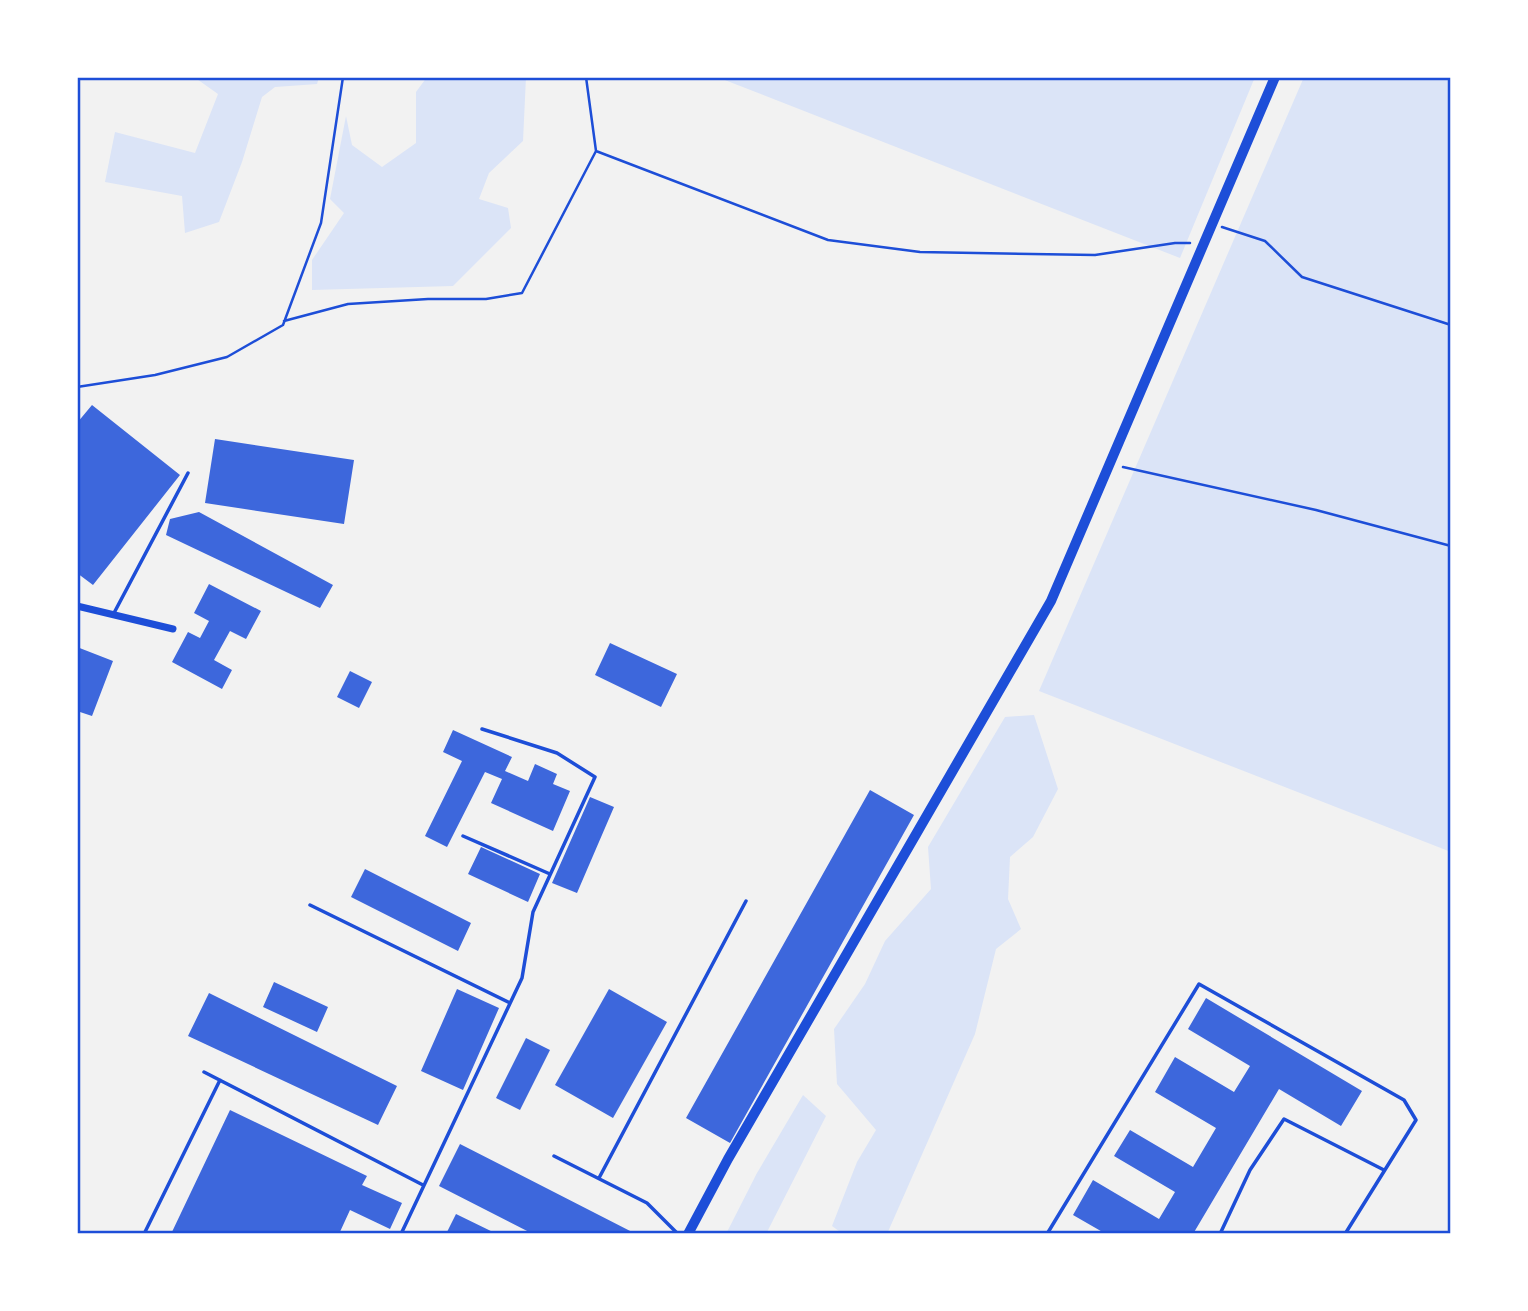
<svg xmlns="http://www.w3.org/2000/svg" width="1528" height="1311" viewBox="0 0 1528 1311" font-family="Ubuntu,sans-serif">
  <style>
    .green { fill: #dbe4f7 }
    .building { fill: #3d67dc }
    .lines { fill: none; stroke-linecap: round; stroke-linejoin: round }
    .path { stroke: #1d4ed8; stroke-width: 2.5 }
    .service { stroke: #1d4ed8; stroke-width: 3.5 }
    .minor { stroke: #1d4ed8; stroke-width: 7 }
    .tertiary { stroke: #1d4ed8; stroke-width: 10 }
    .neatline { fill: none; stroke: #1d4ed8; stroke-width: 2.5 }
  </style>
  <rect width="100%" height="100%" fill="#f2f2f2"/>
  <path class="green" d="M 194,77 L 319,77 L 317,84 L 275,87 L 262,97 L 242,162 L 219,222 L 185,233 L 182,196 L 105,182 L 115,132 L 195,153 L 218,94 Z
    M 427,77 L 526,77 L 523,141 L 489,173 L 479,199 L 508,208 L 511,228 L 453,286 L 312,290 L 312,260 L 344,213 L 330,199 L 346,116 L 352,145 L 382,167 L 416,143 L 416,92 Z
    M 717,77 L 1255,77 L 1180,258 Z
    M 1304,77 L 1451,77 L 1451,852 L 1039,691 Z
    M 1034,715 L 1058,789 L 1033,837 L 1010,857 L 1008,899 L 1021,929 L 996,949 L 975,1034 L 887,1234 L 843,1234 L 832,1226 L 857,1162 L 876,1130 L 837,1084 L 834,1029 L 865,984 L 885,941 L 931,889 L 928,847 L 1005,717 Z
    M 803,1095 L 826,1116 L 766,1234 L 726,1234 L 757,1173 Z"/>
  <path class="building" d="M 92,405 L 180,475 L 93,585 L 77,573 L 77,423 Z
    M 215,439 L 354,460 L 344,524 L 205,503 Z
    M 199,512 L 333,585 L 320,608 L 166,535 L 170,519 Z
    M 209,584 L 261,611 L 246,639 L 230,631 L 214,660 L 232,670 L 222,689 L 172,662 L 188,632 L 200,638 L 209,621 L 194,613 Z
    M 610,643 L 677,674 L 661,707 L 595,675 Z
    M 77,647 L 113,661 L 92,716 L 77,711 Z
    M 350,671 L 372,682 L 359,708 L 337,697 Z
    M 453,730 L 512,757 L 505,771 L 528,781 L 535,764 L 557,774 L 553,784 L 570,791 L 553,831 L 491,803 L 502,779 L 485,772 L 447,847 L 425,836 L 462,761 L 443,752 Z
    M 870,790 L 914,815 L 730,1143 L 686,1118 Z
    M 590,797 L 614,807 L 577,893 L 552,883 Z
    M 481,847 L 540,874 L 528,902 L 468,874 Z
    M 365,869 L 471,923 L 458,951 L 351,897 Z
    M 274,982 L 328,1007 L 317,1032 L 263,1007 Z
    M 457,989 L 499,1008 L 463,1090 L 421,1071 Z
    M 609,989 L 667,1022 L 613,1118 L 555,1085 Z
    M 209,993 L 397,1086 L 378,1125 L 188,1036 Z
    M 1206,998 L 1362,1091 L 1341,1126 L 1279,1089 L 1193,1234 L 1106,1234 L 1073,1215 L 1093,1180 L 1159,1219 L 1175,1192 L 1114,1156 L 1130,1130 L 1193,1167 L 1216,1128 L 1155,1092 L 1175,1057 L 1234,1092 L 1250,1066 L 1188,1029 Z
    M 526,1038 L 550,1050 L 520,1110 L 496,1098 Z
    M 230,1110 L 367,1176 L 362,1185 L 402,1203 L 390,1229 L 350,1210 L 339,1234 L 171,1234 Z
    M 460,1144 L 636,1234 L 533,1234 L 439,1186 Z
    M 456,1214 L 497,1234 L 446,1234 Z"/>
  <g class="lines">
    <path class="path" d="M 596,151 L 828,240 L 920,252 L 1095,255 L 1175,243 L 1190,243
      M 1222,227 L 1265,241 L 1302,277 L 1451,325
      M 284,321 L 348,304 L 428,299 L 486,299 L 522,293 L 596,151 L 586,77
      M 77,387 L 155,375 L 227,357 L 283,325 L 321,223 L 343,77
      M 1123,467 L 1316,510 L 1451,546"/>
    <path class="service" d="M 114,613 L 188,473
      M 463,836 L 550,874
      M 310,905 L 510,1003
      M 204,1072 L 423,1185
      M 554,1156 L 647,1203 L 678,1234
      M 599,1178 L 746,901
      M 144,1234 L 220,1080
      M 401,1234 L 522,978 L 533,912 L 595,777 L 557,753 L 482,729
      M 1047,1234 L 1199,984 L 1404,1100 L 1416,1120 L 1345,1234
      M 1220,1234 L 1250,1170 L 1284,1119 L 1384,1170"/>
    <path class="minor" d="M 77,606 L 173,629"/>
    <path class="tertiary" d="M 688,1234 L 728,1159 L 1051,601 L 1275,77"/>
  </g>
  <rect width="1528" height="1311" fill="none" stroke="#ffffff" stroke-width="158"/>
  <rect x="79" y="79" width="1370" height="1153" class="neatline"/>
</svg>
